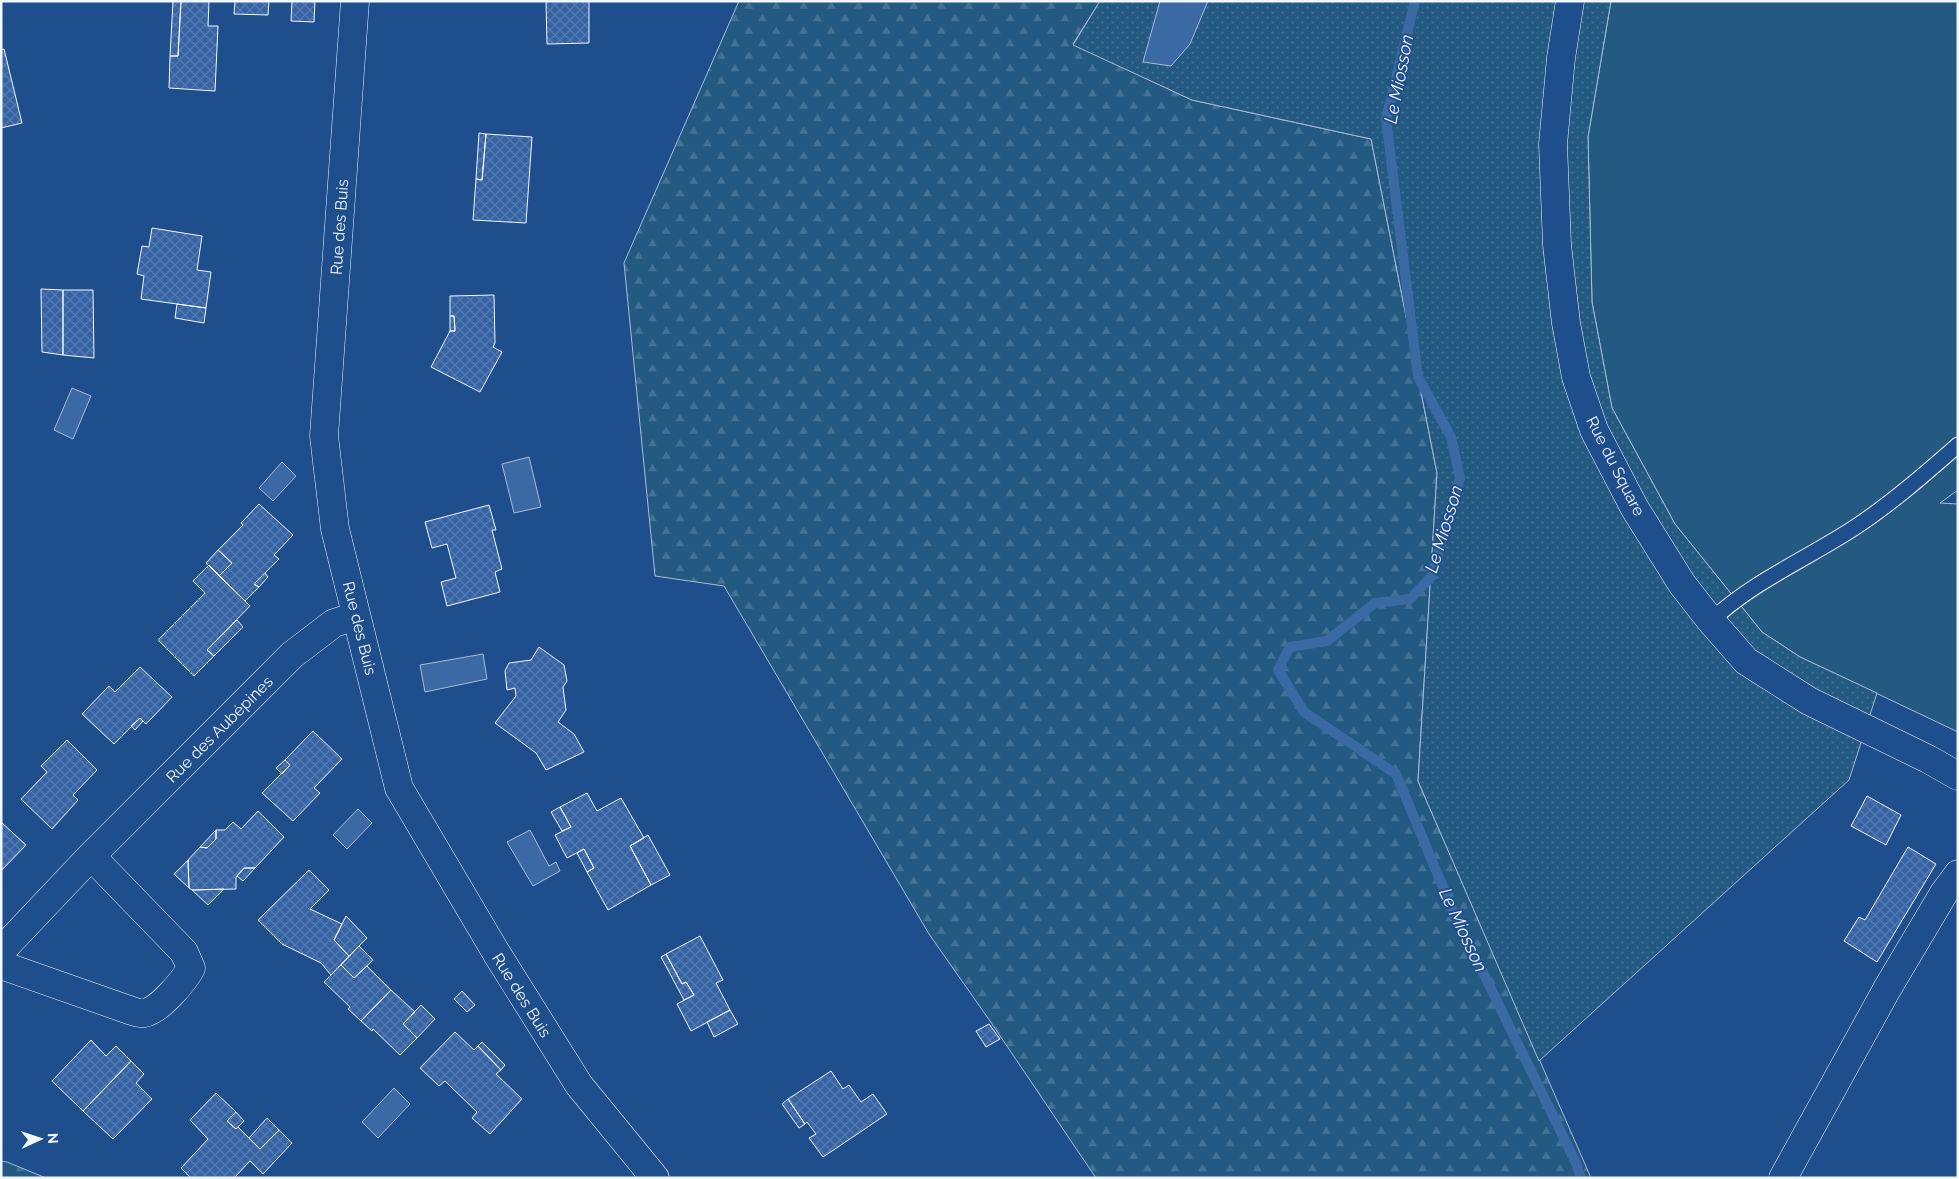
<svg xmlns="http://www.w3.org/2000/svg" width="1959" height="1179" viewBox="0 0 1959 1179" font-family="Raleway,sans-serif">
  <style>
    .green { fill: #245a82; stroke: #a8bbd7 }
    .forest { fill: url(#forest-firs); stroke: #a8bbd7 }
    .garden { fill: url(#garden-dots); stroke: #a8bbd7 }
    .water { fill: #3b69a3; stroke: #a8bbd7 }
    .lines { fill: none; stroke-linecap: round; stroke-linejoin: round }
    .stream { stroke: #3b69a3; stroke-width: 10 }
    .building { fill: url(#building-cross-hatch); stroke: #f2f6ff }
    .lane-casing { stroke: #f2f6ff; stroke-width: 17 }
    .street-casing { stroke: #f2f6ff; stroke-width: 29 }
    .primary-casing { stroke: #f2f6ff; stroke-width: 29 }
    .lane { stroke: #1f4e8c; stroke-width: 15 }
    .street { stroke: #1f4e8c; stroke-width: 28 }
    .primary { stroke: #1f4e8c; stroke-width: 28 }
    .labels { text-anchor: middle; stroke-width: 4; stroke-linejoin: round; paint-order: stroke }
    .street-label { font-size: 16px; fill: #f2f6ff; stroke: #1f4e8c }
    .water-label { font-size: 18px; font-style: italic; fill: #f2f6ff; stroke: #1f4e8c }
  </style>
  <defs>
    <pattern id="forest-firs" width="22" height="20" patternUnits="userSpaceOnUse" patternTransform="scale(1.25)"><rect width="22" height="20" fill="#245a82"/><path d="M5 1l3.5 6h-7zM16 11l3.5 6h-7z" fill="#447295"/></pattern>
    <pattern id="garden-dots" width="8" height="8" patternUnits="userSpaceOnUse" patternTransform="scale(1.25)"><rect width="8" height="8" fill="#245a82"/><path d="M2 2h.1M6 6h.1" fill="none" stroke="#447295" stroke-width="1.8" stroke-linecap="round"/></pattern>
    <pattern id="building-cross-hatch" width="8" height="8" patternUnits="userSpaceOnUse" patternTransform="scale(1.25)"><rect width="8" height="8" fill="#3563a3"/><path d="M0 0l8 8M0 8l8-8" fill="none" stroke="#537ab1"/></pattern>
  </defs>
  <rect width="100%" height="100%" fill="#1f4e8c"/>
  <path class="green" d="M 1611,1 L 1958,1 L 1958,490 L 1940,503 L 1958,504 L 1958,732 L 1800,657 L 1762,632 L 1675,524 L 1612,408 L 1592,302 L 1588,137 Z"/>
  <path class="forest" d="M 739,1 L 1100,1 L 1073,44 L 1192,100 L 1371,139 L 1437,473 L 1418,781 L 1591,1178 L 1096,1178 L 990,1021 L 929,934 L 724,586 L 655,576 L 624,263 Z
    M 1,1161 L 7,1162 L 46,1178 L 1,1178 Z"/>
  <path class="garden" d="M 1100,1 L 1611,1 L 1588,137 L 1592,302 L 1612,408 L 1675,524 L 1762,632 L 1800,657 L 1877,693 L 1849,780 L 1539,1061 L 1418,781 L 1437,473 L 1371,139 L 1192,100 L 1073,45 Z"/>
  <path class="water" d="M 1160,1 L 1208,1 L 1190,44 L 1171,66 L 1143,62 Z
    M 72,388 L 91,396 L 73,439 L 54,430 Z
    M 529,457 L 541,507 L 514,513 L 502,464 Z
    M 282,462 L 296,476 L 273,501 L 259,488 Z
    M 483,654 L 487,679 L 425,692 L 420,665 Z
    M 358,809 L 372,823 L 347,849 L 333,835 Z
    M 530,830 L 549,866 L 556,862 L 560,871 L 533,886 L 507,842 Z
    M 394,1088 L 410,1104 L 378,1138 L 362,1122 Z"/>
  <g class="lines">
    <path class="stream" d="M 1415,1 L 1386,119 L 1418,377 L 1451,437 L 1460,478 L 1432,576 L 1410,599 L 1375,603 L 1327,641 L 1290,647 L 1278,670 L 1304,712 L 1396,774 L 1453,911 L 1576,1163 L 1581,1178"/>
  </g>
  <path class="building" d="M 173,1 L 181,1 L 178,56 L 170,56 Z
    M 181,1 L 209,1 L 208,26 L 218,26 L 215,91 L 169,88 L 170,56 L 178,56 Z
    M 235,1 L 269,1 L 268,15 L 234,14 Z
    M 292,1 L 315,1 L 314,22 L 291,21 Z
    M 546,1 L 589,1 L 589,43 L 547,44 Z
    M 4,49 L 22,123 L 1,128 L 1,50 Z
    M 479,133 L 486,134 L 482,180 L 476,179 Z
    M 486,134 L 532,137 L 526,223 L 473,220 L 476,179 L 482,180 Z
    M 152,228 L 202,236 L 197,270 L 211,272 L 206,308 L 141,299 L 144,276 L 137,274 L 142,246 L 149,247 Z
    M 41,289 L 63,290 L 63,355 L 42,352 Z
    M 63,290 L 93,290 L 94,358 L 63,355 Z
    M 494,295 L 495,343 L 493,347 L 502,352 L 480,392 L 431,367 L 450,331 L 455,331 L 454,316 L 450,316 L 450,296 Z
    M 177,304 L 206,308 L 204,323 L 175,318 Z
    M 450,316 L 454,316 L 455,331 L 450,331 Z
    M 259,504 L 293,535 L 274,555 L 279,559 L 254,584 L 259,587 L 245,601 L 219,576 L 232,563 L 218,550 L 243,525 L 241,523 Z
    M 489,505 L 496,530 L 492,530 L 502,569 L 495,572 L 500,592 L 447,606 L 441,582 L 456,578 L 447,544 L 432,548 L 425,522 Z
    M 218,550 L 232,563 L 219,576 L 206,563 Z
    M 209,565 L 250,606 L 207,650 L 214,656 L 194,676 L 158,640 L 205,593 L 193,581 Z
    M 265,573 L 268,577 L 259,587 L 254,584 Z
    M 237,620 L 243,627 L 214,656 L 207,650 Z
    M 539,647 L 564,665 L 567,681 L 563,687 L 566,710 L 558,722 L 574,734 L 584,752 L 546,770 L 536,753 L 495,723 L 516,696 L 515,688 L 507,690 L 505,671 L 509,663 L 531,660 Z
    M 140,667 L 172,697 L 146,724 L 140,718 L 114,744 L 82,714 L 109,686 L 115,692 Z
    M 140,718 L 143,721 L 135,730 L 131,726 Z
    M 313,731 L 342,759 L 314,788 L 320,793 L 293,821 L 262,793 L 290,765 L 285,760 Z
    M 67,740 L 97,770 L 73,795 L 78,800 L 52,829 L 21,799 L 47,772 L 41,766 Z
    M 285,760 L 290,765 L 282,774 L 276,768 Z
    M 587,793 L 597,811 L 621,798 L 644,838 L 630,846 L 651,885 L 608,910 L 587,872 L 594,868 L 584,849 L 567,858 L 555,835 L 571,827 L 560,807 Z
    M 1867,796 L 1901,815 L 1886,845 L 1851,826 Z
    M 560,807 L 571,827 L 562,831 L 551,812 Z
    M 258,811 L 284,837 L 255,868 L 244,868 L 236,877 L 236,889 L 192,890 L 189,888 L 188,860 L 200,847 L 207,848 L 216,839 L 216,830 L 225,830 L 233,822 L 241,829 Z
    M 1,822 L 26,845 L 1,871 Z
    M 216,830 L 216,839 L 207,848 L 200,847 Z
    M 648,835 L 670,875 L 651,885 L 630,846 Z
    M 1908,847 L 1936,864 L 1877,962 L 1844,941 L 1859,917 L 1865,920 Z
    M 584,849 L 594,868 L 587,872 L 577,853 Z
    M 188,860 L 189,888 L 174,874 Z
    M 244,868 L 255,868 L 243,881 L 237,876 Z
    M 309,870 L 329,890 L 310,909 L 342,924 L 334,940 L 349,956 L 331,975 L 321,963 L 282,944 L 258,920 Z
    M 224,889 L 208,905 L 192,890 Z
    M 346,916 L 367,938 L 349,956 L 334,940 Z
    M 700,936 L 723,980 L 716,983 L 730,1010 L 691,1031 L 677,1004 L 694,995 L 686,982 L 682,984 L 666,954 Z
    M 359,946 L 373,960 L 354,978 L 341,965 Z
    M 666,954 L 682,984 L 686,982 L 694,995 L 684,1000 L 661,957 Z
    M 341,965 L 354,978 L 367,966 L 391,990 L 361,1021 L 348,1009 L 350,1007 L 324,982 Z
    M 391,990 L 415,1012 L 403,1024 L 417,1038 L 400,1055 L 373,1029 L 372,1031 L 361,1021 Z
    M 462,991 L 475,1005 L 467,1012 L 454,999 Z
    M 421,1005 L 435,1019 L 417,1038 L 403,1024 Z
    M 730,1010 L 738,1024 L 714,1037 L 707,1022 Z
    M 989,1024 L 1000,1039 L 986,1047 L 976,1031 Z
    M 455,1032 L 474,1050 L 478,1046 L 501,1070 L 496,1074 L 522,1099 L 490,1134 L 472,1118 L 477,1112 L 445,1081 L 439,1086 L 420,1068 Z
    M 91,1040 L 106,1056 L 116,1046 L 131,1061 L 83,1111 L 52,1081 Z
    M 482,1042 L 505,1065 L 501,1070 L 478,1046 Z
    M 131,1061 L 144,1074 L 136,1083 L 152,1099 L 113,1139 L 83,1111 Z
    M 831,1071 L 843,1089 L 849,1085 L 861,1102 L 873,1094 L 887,1114 L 823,1157 L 809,1138 L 816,1134 L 807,1122 L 805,1124 L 788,1099 Z
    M 216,1093 L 236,1112 L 227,1121 L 236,1129 L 238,1127 L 260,1149 L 279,1130 L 292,1143 L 263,1174 L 250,1161 L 234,1178 L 191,1178 L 181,1168 L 208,1139 L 190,1120 Z
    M 788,1099 L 805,1124 L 799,1128 L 782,1104 Z
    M 236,1112 L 244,1121 L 236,1129 L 227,1121 Z
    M 267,1118 L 279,1130 L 260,1149 L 249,1138 Z"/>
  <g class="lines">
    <g class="lane-casing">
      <path id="lane" d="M 1711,621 C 1753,581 1809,558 1857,526 C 1893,502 1926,473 1958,445"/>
    </g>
    <g class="street-casing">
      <path id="street" d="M 355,1 L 324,436 L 335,529 L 399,788 L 497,954 L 579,1085 L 655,1178
        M 1570,1 L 1561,58 L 1553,144 L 1557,245 L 1566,323 L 1576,377 L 1594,430 L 1634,507 L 1682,584 L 1711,621 L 1746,661 L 1809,701 L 1928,759 L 1958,776
        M 1,951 L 91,856 L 292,655 L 334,623 L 356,616
        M 1,965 L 132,1011 C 135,1012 141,1014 144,1013 C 159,1011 184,981 191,968 L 184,952 L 91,856"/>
    </g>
    <g class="primary-casing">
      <path id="primary" d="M 1783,1178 L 1887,989 L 1944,893 L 1958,874"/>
    </g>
    <use href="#lane" class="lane"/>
    <use href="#street" class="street"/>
    <use href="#primary" class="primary"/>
  </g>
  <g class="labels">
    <g class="street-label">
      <text transform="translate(339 227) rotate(-86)" y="6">Rue des Buis</text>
      <text transform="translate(1616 466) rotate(63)" y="6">Rue du Square</text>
      <text transform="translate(360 628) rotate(76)" y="6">Rue des Buis</text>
      <text transform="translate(219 729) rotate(-45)" y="6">Rue des Aubépines</text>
      <text transform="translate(522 995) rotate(58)" y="6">Rue des Buis</text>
    </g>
    <g class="water-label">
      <text transform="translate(1399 79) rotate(-79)" y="6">Le Miosson</text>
      <text transform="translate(1444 529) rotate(-73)" y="6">Le Miosson</text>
      <text transform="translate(1463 930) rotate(65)" y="6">Le Miosson</text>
    </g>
  </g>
  <rect width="1959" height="1179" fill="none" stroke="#f2f6ff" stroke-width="5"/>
  <g transform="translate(40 1139) rotate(87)" stroke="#1f4e8c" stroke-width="4" paint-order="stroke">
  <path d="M0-4L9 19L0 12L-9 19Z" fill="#f2f6ff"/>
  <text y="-8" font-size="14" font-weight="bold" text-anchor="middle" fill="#f2f6ff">N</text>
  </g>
</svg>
